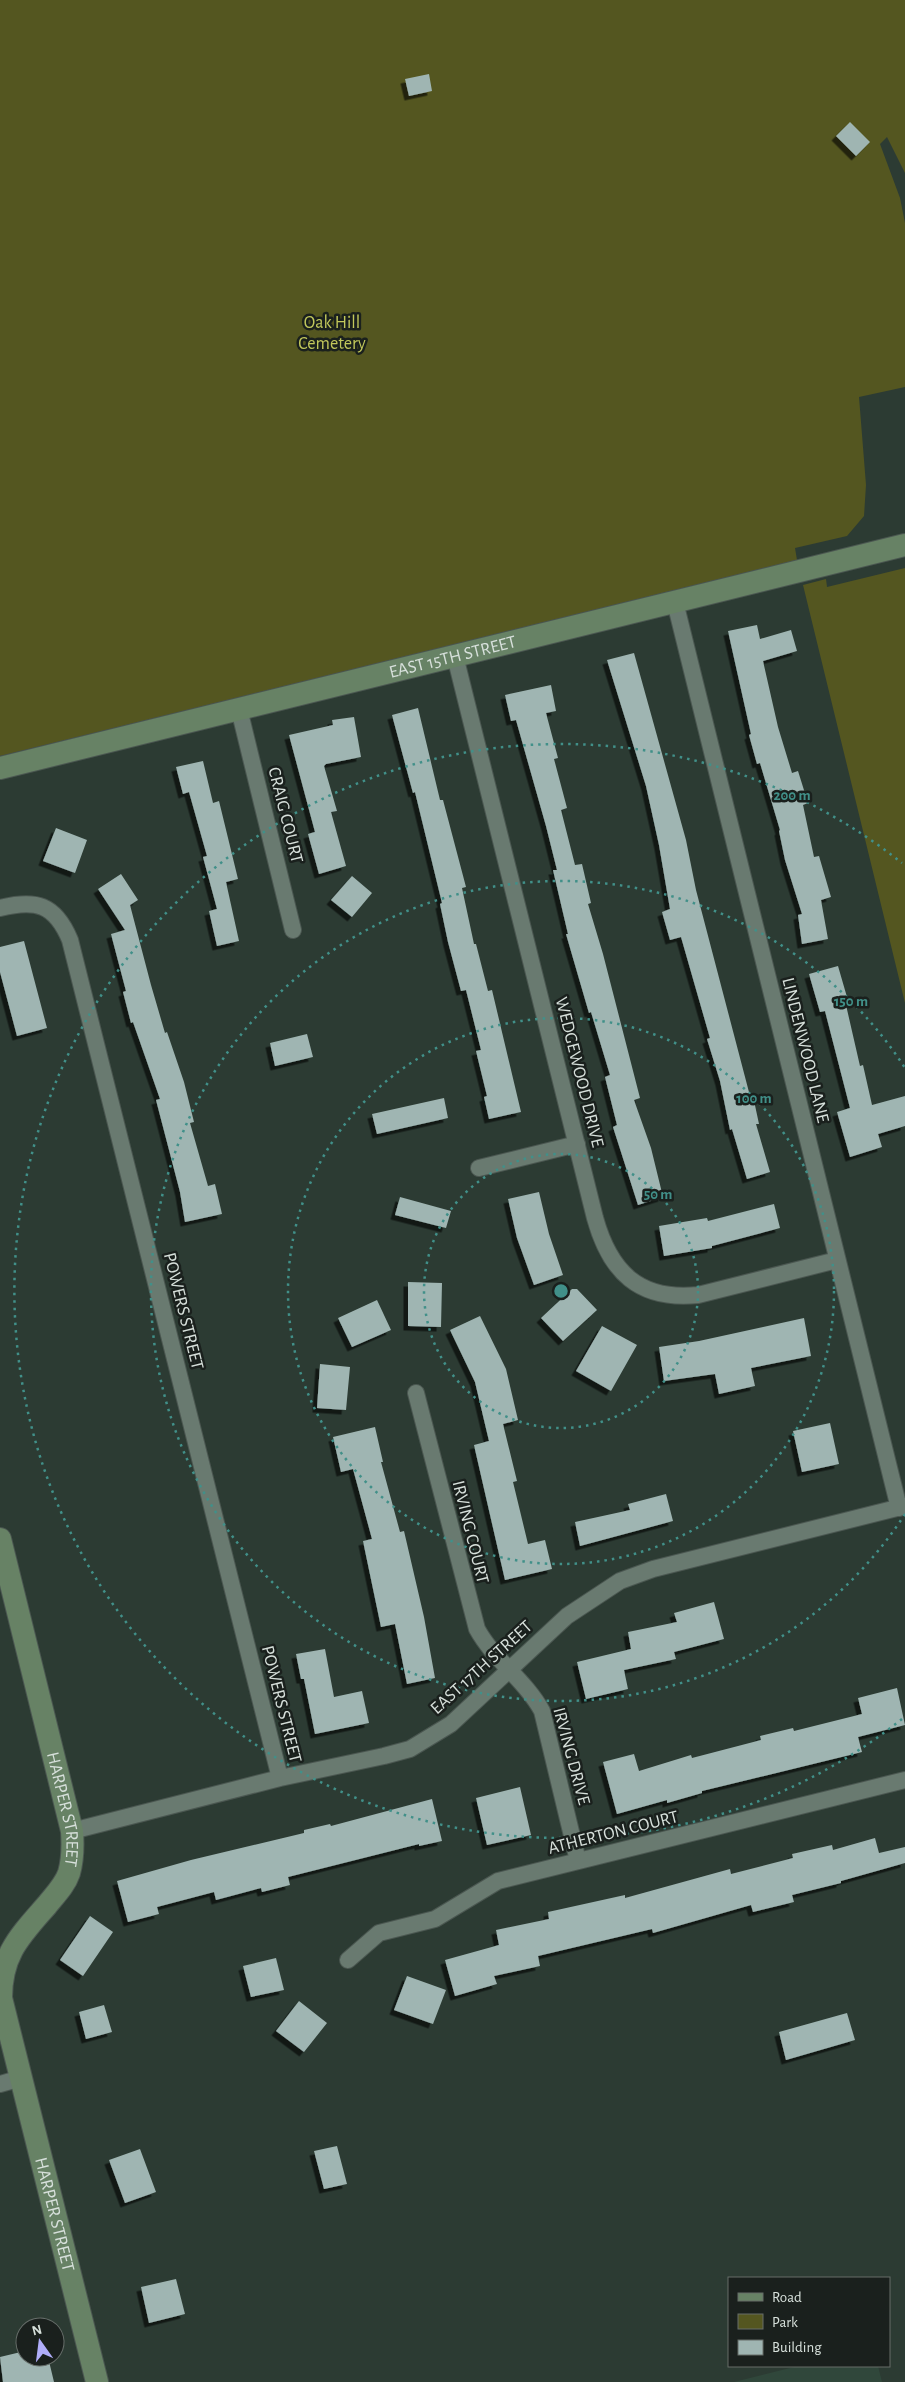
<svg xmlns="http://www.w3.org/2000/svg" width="905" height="2382" viewBox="0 0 905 2382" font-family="'Alegreya Sans',sans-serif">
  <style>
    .built { fill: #30473b }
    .green { fill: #545620 }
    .building { fill: #9fb5b2; filter: url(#shadow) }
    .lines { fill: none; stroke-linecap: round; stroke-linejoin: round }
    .street-casing { stroke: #4b5751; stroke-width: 18 }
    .secondary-casing { stroke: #4b5751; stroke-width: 24 }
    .street { stroke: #697a70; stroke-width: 16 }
    .secondary { stroke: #678265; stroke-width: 22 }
    .ring { fill: none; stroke: #419089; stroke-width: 2.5; stroke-dasharray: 2.5 5 }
    .labels { text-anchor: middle; stroke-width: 5; stroke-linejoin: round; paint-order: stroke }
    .park-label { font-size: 18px; fill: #c2c85b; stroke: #1a201d }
    .street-label { font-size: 18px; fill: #d7e0db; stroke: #1a201d }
    .centre { fill: #419089; stroke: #1a201d; stroke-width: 2.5 }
    .ring-label { font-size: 15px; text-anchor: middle; font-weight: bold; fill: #419089; stroke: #1a201d; stroke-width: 5; stroke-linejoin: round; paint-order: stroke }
  </style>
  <defs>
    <filter id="shadow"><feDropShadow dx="-4.5" dy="4.5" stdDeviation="0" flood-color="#0009"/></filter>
  </defs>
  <rect width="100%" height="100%" fill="#2c3b33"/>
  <path class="built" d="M 798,2366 L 878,2366 L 882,2382 L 734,2382 Z"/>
  <path class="green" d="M 0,0 L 905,0 L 905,173 L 887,137 L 880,144 L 900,198 L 905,223 L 905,387 L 859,397 L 866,485 L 864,516 L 847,536 L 795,548 L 797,560 L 0,756 Z
    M 905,568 L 905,1003 L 803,585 L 826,579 L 827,587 Z"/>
  <path class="building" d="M 429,74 L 432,91 L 409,96 L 405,79 Z
    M 850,122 L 870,142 L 856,156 L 836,136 Z
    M 757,625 L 760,639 L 791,630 L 797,651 L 763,661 L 778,727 L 792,773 L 798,771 L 808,803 L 803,805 L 814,857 L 819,856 L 831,897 L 821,900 L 828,939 L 802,944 L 798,915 L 802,914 L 785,860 L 779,831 L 780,830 L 760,763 L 757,764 L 749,735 L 751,734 L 728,631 Z
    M 634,653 L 686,840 L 696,890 L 750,1096 L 753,1096 L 759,1124 L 756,1124 L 770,1172 L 747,1179 L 732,1129 L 730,1130 L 720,1081 L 707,1039 L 710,1038 L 681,937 L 670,940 L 662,912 L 670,909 L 659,845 L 646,786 L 607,660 Z
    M 551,685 L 556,711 L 546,713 L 558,758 L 554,759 L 567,808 L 561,810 L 575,865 L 582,864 L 591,903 L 588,904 L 603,954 L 640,1098 L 634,1100 L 651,1148 L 663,1197 L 638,1205 L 613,1127 L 617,1125 L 605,1077 L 610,1075 L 591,1012 L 589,1013 L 566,934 L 568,934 L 553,870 L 557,870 L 546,826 L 516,720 L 511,721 L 505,695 Z
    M 418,708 L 440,800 L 443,800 L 466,887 L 462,888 L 474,944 L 476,944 L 488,991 L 492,990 L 521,1112 L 489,1119 L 484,1097 L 487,1096 L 476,1051 L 481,1050 L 466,990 L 461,991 L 448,942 L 440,904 L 442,903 L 415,792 L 413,793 L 392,715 Z
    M 354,717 L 361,757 L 326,764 L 324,766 L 337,811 L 331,812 L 346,866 L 319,874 L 308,834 L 315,832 L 289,735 L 333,725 L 332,720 Z
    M 203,761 L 213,803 L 219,801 L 238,879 L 226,882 L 239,941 L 217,946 L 209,911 L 217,909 L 203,857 L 207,856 L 189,792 L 183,794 L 176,767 Z
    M 56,828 L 87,840 L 75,873 L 43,861 Z
    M 121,874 L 138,900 L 130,905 L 151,985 L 165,1033 L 167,1032 L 184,1082 L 194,1122 L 190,1123 L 208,1186 L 215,1184 L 222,1214 L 185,1222 L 180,1192 L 156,1100 L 160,1099 L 133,1022 L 131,1023 L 123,992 L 126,991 L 111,934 L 125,930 L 98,889 Z
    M 352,876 L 372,893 L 352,917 L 331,900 Z
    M 24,941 L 47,1028 L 17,1036 L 0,972 L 0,947 Z
    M 838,966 L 849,1004 L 846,1005 L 860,1066 L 863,1065 L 872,1105 L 905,1096 L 905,1126 L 878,1134 L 882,1147 L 850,1157 L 837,1112 L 850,1108 L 825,1011 L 820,1012 L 809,974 Z
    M 307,1034 L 313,1057 L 275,1066 L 270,1043 Z
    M 444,1098 L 448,1118 L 377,1134 L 372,1114 Z
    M 539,1192 L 549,1234 L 563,1275 L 534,1285 L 517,1238 L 508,1199 Z
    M 400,1197 L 451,1211 L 446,1228 L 395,1215 Z
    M 774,1204 L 780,1228 L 712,1246 L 712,1248 L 664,1256 L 659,1226 L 707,1218 L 708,1221 Z
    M 408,1282 L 442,1283 L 441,1327 L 408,1326 Z
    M 572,1289 L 577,1289 L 597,1310 L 563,1341 L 541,1318 Z
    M 377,1300 L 391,1330 L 352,1347 L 338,1318 Z
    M 480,1316 L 506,1369 L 518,1420 L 503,1424 L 517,1481 L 513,1482 L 528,1544 L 545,1540 L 552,1569 L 505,1580 L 474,1445 L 489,1441 L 475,1382 L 450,1330 Z
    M 804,1318 L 811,1356 L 751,1368 L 755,1386 L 719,1394 L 715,1374 L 664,1381 L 659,1347 L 699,1341 Z
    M 602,1326 L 637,1345 L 611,1391 L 576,1371 Z
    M 320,1364 L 350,1367 L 346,1410 L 317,1408 Z
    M 830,1423 L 839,1464 L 802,1472 L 793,1431 Z
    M 375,1427 L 383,1462 L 381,1462 L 400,1532 L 404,1531 L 424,1617 L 435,1678 L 407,1684 L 395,1624 L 381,1627 L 363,1541 L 372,1539 L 353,1469 L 341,1472 L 333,1437 Z
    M 666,1494 L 673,1521 L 580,1546 L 575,1522 L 630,1510 L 628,1504 Z
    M 714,1602 L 724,1639 L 674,1652 L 676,1659 L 624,1670 L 628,1689 L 586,1699 L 577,1662 L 631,1649 L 628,1632 L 677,1622 L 674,1613 Z
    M 325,1649 L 334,1697 L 362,1691 L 369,1723 L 315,1734 L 304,1679 L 301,1679 L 296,1654 Z
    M 897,1688 L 905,1725 L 858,1737 L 862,1752 L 702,1791 L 702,1793 L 667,1803 L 667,1800 L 617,1814 L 603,1762 L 634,1754 L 639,1771 L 691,1755 L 692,1758 L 761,1740 L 760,1736 L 793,1728 L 794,1731 L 862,1714 L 858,1698 Z
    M 520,1787 L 531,1835 L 487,1845 L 476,1798 Z
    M 432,1799 L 442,1841 L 419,1846 L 419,1844 L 288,1877 L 290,1885 L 262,1892 L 261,1888 L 216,1900 L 214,1892 L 157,1907 L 159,1914 L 128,1922 L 117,1881 L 191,1860 L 304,1833 L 304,1830 L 330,1824 L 331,1826 Z
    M 875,1838 L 879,1853 L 905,1847 L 905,1863 L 841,1881 L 841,1883 L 792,1895 L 794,1902 L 753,1912 L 751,1905 L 653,1933 L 652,1929 L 538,1956 L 540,1966 L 494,1976 L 497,1984 L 455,1996 L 445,1960 L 499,1945 L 496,1930 L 549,1919 L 548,1912 L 625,1895 L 625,1898 L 730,1869 L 731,1874 L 793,1858 L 792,1854 L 832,1845 L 833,1850 Z
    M 90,1916 L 113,1932 L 83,1976 L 60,1960 Z
    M 276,1958 L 284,1990 L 251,1997 L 243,1966 Z
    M 407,1976 L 446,1990 L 433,2024 L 394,2010 Z
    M 299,2001 L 327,2023 L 304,2052 L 276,2031 Z
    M 104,2005 L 112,2032 L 86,2039 L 79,2012 Z
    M 847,2013 L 855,2040 L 786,2060 L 779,2032 Z
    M 337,2146 L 347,2184 L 324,2189 L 314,2151 Z
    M 140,2149 L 156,2192 L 125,2203 L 109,2160 Z
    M 176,2279 L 185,2314 L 149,2323 L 141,2287 Z
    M 25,2351 L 25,2357 L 48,2357 L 54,2382 L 3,2382 L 0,2357 Z"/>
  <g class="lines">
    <g class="street-casing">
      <path id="street" d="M 675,602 L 899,1508
        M 455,656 L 595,1218 C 610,1272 639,1301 698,1295 L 837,1260
        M 239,709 L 293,930
        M 0,908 C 36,899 55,904 70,940 L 280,1778
        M 479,1168 L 577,1144
        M 416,1393 L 477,1629 C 494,1660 525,1680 542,1711 L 578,1861
        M 72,1831 L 280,1778 L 384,1756 L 410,1749 L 451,1724 L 567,1616 L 620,1581 L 653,1569 L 905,1506
        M 348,1960 L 379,1933 L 435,1919 L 498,1881 L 905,1780
        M 0,2084 L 21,2078"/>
    </g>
    <g class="secondary-casing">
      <g id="secondary">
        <path id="s1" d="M 0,768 L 905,545"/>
        <path id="s2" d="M 0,1539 L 72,1831 C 73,1845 73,1859 69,1873 C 65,1885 55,1895 47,1905 C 20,1936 1,1954 1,1998 L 97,2382"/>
      </g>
    </g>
    <use href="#street" class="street"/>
    <use href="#secondary" class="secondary"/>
  </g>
  <g class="ring">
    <circle cx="561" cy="1291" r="137"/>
    <circle cx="561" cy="1291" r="273"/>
    <path d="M905 1514A410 410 0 1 1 905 1068"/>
    <path d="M902 1719A547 547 0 1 1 902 863"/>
  </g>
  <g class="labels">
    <g class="park-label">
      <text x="332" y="328">Oak Hill<tspan x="332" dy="21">Cemetery</tspan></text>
    </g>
    <g class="street-label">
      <text dy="6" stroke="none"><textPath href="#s1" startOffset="466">EAST 15TH STREET</textPath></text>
      <text transform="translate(286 815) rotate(76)" y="6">CRAIG COURT</text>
      <text transform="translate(806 1050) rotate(76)" y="6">LINDENWOOD LANE</text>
      <text transform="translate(580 1072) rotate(76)" y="6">WEDGEWOOD DRIVE</text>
      <text transform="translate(184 1311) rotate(76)" y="6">POWERS STREET</text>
      <text transform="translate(471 1532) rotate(76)" y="6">IRVING COURT</text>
      <text transform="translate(481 1667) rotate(-42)" y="6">EAST 17TH STREET</text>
      <text transform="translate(282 1704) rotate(76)" y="6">POWERS STREET</text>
      <text transform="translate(572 1756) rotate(75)" y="6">IRVING DRIVE</text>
      <text dy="6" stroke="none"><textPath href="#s2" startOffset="278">HARPER STREET</textPath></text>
      <text transform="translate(613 1832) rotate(-14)" y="6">ATHERTON COURT</text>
      <text dy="6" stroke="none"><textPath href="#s2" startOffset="712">HARPER STREET</textPath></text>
    </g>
  </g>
  <circle cx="561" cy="1291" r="8" class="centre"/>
  <g class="ring-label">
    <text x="792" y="800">200 m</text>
    <text x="851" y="1006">150 m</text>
    <text x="754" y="1103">100 m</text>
    <text x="658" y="1199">50 m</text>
  </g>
  <rect x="728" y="2277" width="162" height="90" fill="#1a201d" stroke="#666d69"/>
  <rect x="738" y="2293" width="25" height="8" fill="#678265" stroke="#666d69"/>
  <text x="772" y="2302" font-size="15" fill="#d7e0db">Road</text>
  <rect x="738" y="2314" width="25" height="15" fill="#545620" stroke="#666d69"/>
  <text x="772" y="2327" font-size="15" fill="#d7e0db">Park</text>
  <rect x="738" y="2340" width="25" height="15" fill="#9fb5b2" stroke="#666d69"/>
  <text x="772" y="2352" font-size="15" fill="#d7e0db">Building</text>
  <g transform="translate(40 2342) rotate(346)"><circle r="24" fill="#1a201d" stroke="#666d69"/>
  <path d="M0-4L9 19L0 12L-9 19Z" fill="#b0aefa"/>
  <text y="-8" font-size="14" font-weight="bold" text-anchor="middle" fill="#d7e0db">N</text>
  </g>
</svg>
